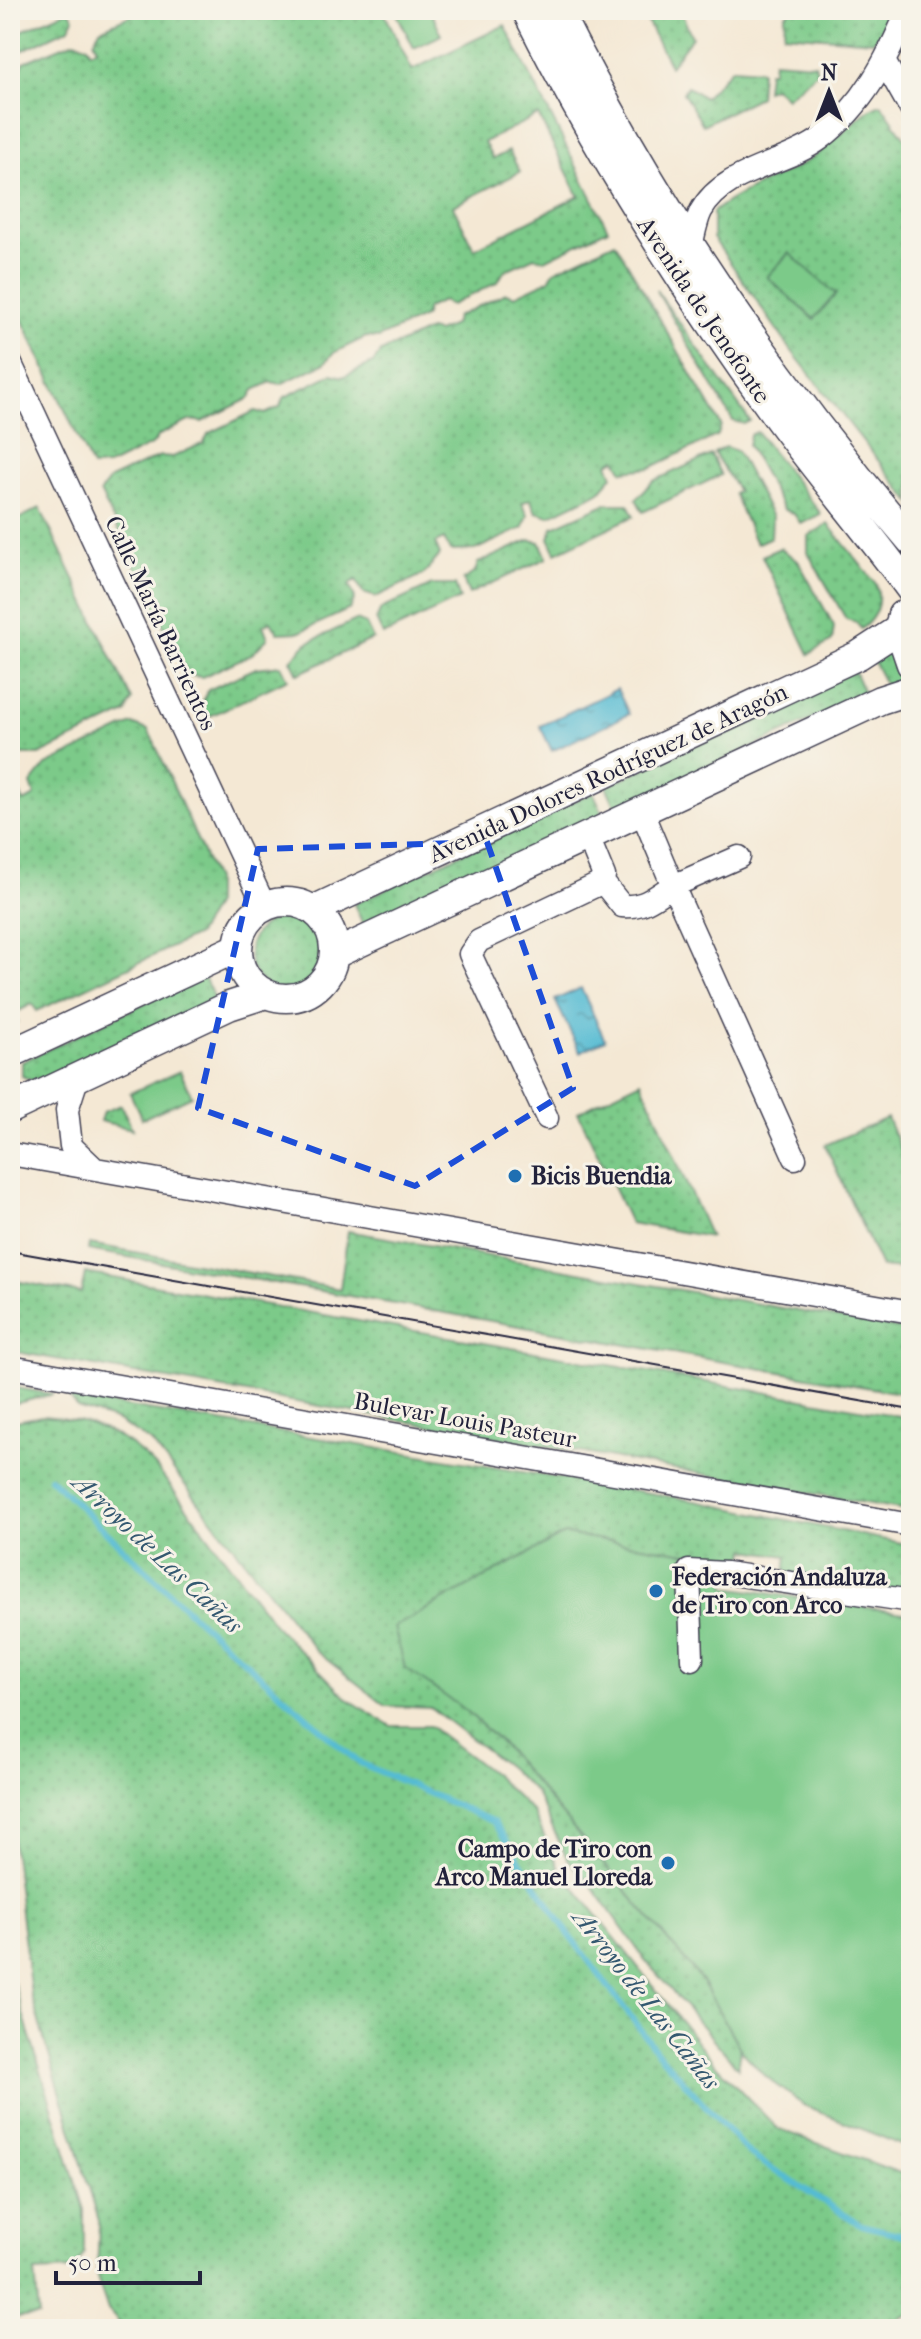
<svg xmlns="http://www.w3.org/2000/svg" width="921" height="2339" viewBox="0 0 921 2339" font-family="'IM FELL French Canon',serif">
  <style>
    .green { fill: url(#green-dots); stroke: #4f7662; stroke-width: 2; fill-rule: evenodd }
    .pitch { fill: #7cca89; stroke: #4f7662; stroke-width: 2 }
    .water { fill: url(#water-ripples); stroke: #3c6e87; stroke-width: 2 }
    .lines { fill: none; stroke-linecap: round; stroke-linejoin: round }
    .stream { stroke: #55bbd3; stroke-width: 6 }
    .minor-casing { stroke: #424052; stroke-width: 25 }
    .major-casing { stroke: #424052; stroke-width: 31 }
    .minor { stroke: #fff; stroke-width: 22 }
    .major { stroke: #fff; stroke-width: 28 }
    .tram { stroke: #22223b; stroke-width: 2 }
    .marked { fill: none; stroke: #1d4ed8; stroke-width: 6; stroke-dasharray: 16 10; stroke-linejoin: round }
    .poi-dot { fill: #1f6fb2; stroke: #f7f3e8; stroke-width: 3 }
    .labels { text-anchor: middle; stroke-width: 6; stroke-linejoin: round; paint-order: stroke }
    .street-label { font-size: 24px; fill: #22223b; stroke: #f7f3e8 }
    .poi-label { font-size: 24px; font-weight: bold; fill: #22223b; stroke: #f7f3e8; text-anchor: start }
    .water-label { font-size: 26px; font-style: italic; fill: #345870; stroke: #f7f3e8 }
  </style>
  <defs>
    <pattern id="green-dots" width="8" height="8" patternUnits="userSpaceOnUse" patternTransform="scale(2)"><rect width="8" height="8" fill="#7cca89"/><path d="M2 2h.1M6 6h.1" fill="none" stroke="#6bad77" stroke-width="1.8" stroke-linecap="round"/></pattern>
    <pattern id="water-ripples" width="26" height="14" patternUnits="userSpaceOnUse" patternTransform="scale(2)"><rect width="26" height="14" fill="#55bbd3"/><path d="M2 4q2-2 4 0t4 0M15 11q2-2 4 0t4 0" fill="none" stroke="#4698ac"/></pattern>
  </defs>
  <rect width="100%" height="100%" fill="#f7f3e8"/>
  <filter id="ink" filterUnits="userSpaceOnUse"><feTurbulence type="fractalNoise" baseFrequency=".0125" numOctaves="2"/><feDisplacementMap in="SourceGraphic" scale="16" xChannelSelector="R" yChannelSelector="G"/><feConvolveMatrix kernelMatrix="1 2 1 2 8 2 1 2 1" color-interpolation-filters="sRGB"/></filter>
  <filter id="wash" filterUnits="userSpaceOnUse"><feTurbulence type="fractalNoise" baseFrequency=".006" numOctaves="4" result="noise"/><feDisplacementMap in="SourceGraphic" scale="32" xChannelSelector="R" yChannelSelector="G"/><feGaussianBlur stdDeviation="1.8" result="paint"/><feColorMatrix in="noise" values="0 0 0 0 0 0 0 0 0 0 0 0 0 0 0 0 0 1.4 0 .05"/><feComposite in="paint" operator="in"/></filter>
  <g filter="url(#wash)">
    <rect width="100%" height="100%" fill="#f4e8d4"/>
    <path class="green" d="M 69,10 L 74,18 L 69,28 L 19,52 L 10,51 L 10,36 Z
      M 143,10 L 172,10 L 174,14 L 183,10 L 383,10 L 412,70 L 505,25 L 608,229 L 545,260 L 534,257 L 504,271 L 498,282 L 451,305 L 442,301 L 427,308 L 424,317 L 378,338 L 366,337 L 333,353 L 325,363 L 281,384 L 271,382 L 254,390 L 250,398 L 202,422 L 191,420 L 159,435 L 153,444 L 108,466 L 92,467 L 10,294 L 10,79 L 20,72 L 24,62 L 75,41 L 87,45 L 90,51 L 97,48 L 94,41 L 100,29 ZM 538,115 L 579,196 L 474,249 L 453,206 L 520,172 L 509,151 L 493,159 L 484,142 Z
      M 641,10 L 680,10 L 692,37 L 670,66 Z
      M 790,10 L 887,10 L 881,32 L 873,41 L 784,34 L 785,16 Z
      M 773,61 L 815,64 L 817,72 L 786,98 L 774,87 L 766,90 L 768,71 L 772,71 Z
      M 732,68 L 761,70 L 759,97 L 703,125 L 683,93 L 687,86 L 704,98 Z
      M 881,104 L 911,147 L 911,502 L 791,350 L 713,238 L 713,212 C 746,186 789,176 822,151 C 838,139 865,108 881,104 Z
      M 615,242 L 721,425 L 718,435 L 650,468 L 623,471 L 616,459 L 608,463 L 613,476 L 599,492 L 549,516 L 536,512 L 530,499 L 522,503 L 528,515 L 523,528 L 475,550 L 450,551 L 444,539 L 435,543 L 440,555 L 424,574 L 376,597 L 363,593 L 356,580 L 349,584 L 355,598 L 350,609 L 300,632 L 278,633 L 271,621 L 263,625 L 268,638 L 252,654 L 202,677 L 187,675 L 100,492 L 110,479 L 160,456 L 173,457 L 204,443 L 208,434 L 255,411 L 265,414 L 280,407 L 283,398 L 332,374 L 343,377 L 373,363 L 381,352 L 429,330 L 437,332 L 454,325 L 456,317 L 506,293 L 515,296 L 549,280 L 554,271 Z
      M 656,290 L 750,421 L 744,424 L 733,421 Z
      M 757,432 L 821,514 L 801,524 L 794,514 L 783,509 L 748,445 L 750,435 Z
      M 725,447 L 737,451 L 772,517 L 771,537 L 756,544 L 734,494 L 738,491 L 714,453 Z
      M 711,455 L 721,475 L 643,512 L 636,499 L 653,481 Z
      M 605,504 L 628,504 L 634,516 L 556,553 L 549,538 L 553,527 Z
      M 40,508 L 132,700 L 126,713 L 39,755 L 18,755 L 10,743 L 10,523 Z
      M 828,524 L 876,584 C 882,602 876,618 861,629 L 856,622 L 846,619 L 808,553 L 808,536 Z
      M 530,540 L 540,542 L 547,558 L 469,594 L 463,580 L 475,572 L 478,563 Z
      M 780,548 L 798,561 L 834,626 L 832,641 L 809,654 L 762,556 Z
      M 432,585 L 455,585 L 460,599 L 383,635 L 376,620 L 381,609 Z
      M 356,620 L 366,624 L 373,639 L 298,674 L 291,660 L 307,643 Z
      M 889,651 L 905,684 L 886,686 L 873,661 Z
      M 281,665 L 288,679 L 206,718 L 200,705 L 208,690 L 256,668 Z
      M 854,671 L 865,695 L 617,810 L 606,786 Z
      M 132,724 L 148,730 L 154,742 L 215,880 L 215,904 L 197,935 L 37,1011 L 32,1004 L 13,1014 L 18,1022 L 10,1026 L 10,791 L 18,789 L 24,802 L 35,796 L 31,784 L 46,765 Z
      M 593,792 L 605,817 L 365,929 L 354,904 Z
      M249 954a36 36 0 1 1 72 0a36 36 0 1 1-72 0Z
      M 203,975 L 215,1000 L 38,1083 L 22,1076 L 22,1062 Z
      M 641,1081 L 710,1237 L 630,1223 L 578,1112 Z
      M 121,1105 L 132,1129 L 100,1121 L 103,1112 Z
      M 887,1118 L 911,1174 L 911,1270 L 881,1267 L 825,1145 Z
      M 348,1231 L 911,1331 L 911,1395 L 88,1250 L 89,1244 L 340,1289 Z
      M 85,1273 L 911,1418 L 911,1511 L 10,1351 L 10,1280 L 81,1293 Z
      M 10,1387 L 53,1394 L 10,1405 Z
      M 69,1397 L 680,1498 L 911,1545 L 911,1595 L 785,1576 L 787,1556 L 746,1550 L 744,1562 L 564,1534 L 468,1712 L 505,1747 L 701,1979 L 741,2050 L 738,2068 L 645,1960 L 589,1882 L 567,1858 L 536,1793 L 508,1767 L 431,1708 L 386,1706 L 316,1651 L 152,1443 L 118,1421 L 77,1408 Z
      M 42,1416 C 89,1419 123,1433 155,1466 L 279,1630 L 348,1699 L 391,1726 L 430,1726 L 494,1775 L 533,1812 L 558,1866 L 714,2063 L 778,2129 L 911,2177 L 911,2313 L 879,2329 L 331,2329 L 280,2324 L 251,2329 L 125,2329 L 108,2310 L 97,2277 L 99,2221 L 31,1995 L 10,1821 L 10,1422 Z
      M 10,1972 L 84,2210 L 84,2253 L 73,2270 L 35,2272 L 39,2316 L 10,2318 Z"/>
    <path class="pitch" d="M 395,10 L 430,10 L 442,35 L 414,48 Z
      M 789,253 L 836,294 L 814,319 L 767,277 Z
      M 180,1071 L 192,1096 L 142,1119 L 130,1093 Z
      M 564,1534 L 726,1559 L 726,1587 L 911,1614 L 911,2149 L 803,2105 L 763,2074 L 741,2050 L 701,1979 L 505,1747 L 468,1712 L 405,1668 L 394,1627 Z"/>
    <path class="water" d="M 617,689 L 629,714 L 552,751 L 540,726 Z
      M 581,988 L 605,1040 L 580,1052 L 555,1000 Z"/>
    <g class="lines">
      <path class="stream" d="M 50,1478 L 201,1623 L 358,1762 L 494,1822 L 570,1936 L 658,2053 L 749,2154 L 861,2225 L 911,2237"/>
    </g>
  </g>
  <g filter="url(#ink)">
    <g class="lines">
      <g class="minor-casing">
        <path id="minor" d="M 885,63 L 911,109
          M 691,246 C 694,235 696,221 701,211 C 724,169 785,165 820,139 C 864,105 887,60 908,10
          M 10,362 L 265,907
          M 642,812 L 673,886 L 739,857
          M 601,880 L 622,906 C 646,908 654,896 673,886 L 795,1158
          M 78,1076 L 67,1110 L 71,1146 L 92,1166
          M 547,1118 L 470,954 L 479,941 L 599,884 L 604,876 L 588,837
          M 10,1154 L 911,1312
          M 10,1367 L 911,1525
          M 692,1659 L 689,1571 L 726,1573 L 911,1601"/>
      </g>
      <g class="major-casing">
        <path id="major" d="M 526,10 C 597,152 681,285 774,413 C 818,473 867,530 911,590
          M 557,10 C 653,203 771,377 911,541
          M 902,615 L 899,629 L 911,664
          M238 950a48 48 0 1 1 96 0a48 48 0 1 1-96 0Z
          M 313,910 L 859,655 L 899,629
          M 335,954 L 880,700 L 911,690
          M 10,1054 L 237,948
          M 10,1109 L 229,1006 L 266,994"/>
      </g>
      <use href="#minor" class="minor"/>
      <use href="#major" class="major"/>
      <path class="tram" d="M 10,1251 L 911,1410"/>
    </g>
  </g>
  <path class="marked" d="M 487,842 L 573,1088 L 415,1186 L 198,1108 L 258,849 Z"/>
  <g class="poi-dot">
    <circle cx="515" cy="1176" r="8"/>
    <circle cx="656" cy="1591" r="8"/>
    <circle cx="668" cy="1863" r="8"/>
  </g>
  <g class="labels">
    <g class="street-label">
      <text transform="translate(704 310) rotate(56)" y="8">Avenida de Jenofonte</text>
      <text transform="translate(161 623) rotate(65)" y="8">Calle María Barrientos</text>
      <text transform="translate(608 773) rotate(-25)" y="8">Avenida Dolores Rodríguez de Aragón</text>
      <text transform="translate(465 1420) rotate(10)" y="8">Bulevar Louis Pasteur</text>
    </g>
    <g class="poi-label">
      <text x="531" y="1184">Bicis Buendia</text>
      <text x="672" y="1585">Federación Andaluza<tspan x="672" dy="28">de Tiro con Arco</tspan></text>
      <text x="652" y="1857" text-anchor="end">Campo de Tiro con<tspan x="652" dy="28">Arco Manuel Lloreda</tspan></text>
    </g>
    <g class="water-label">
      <text transform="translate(158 1553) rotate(43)" y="9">Arroyo de Las Cañas</text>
      <text transform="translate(647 1999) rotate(52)" y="9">Arroyo de Las Cañas</text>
    </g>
  </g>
  <rect width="921" height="2339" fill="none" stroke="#f7f3e8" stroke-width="40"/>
  <g transform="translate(829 92)" stroke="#f7f3e8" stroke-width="6" paint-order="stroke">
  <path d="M0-6L14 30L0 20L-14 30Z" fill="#22223b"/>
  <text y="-12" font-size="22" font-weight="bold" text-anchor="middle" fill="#22223b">N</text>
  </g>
  <path d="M56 2271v12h144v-12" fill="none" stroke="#22223b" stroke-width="4"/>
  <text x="68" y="2271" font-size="24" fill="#22223b" stroke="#f7f3e8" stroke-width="6" paint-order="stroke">50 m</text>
</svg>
